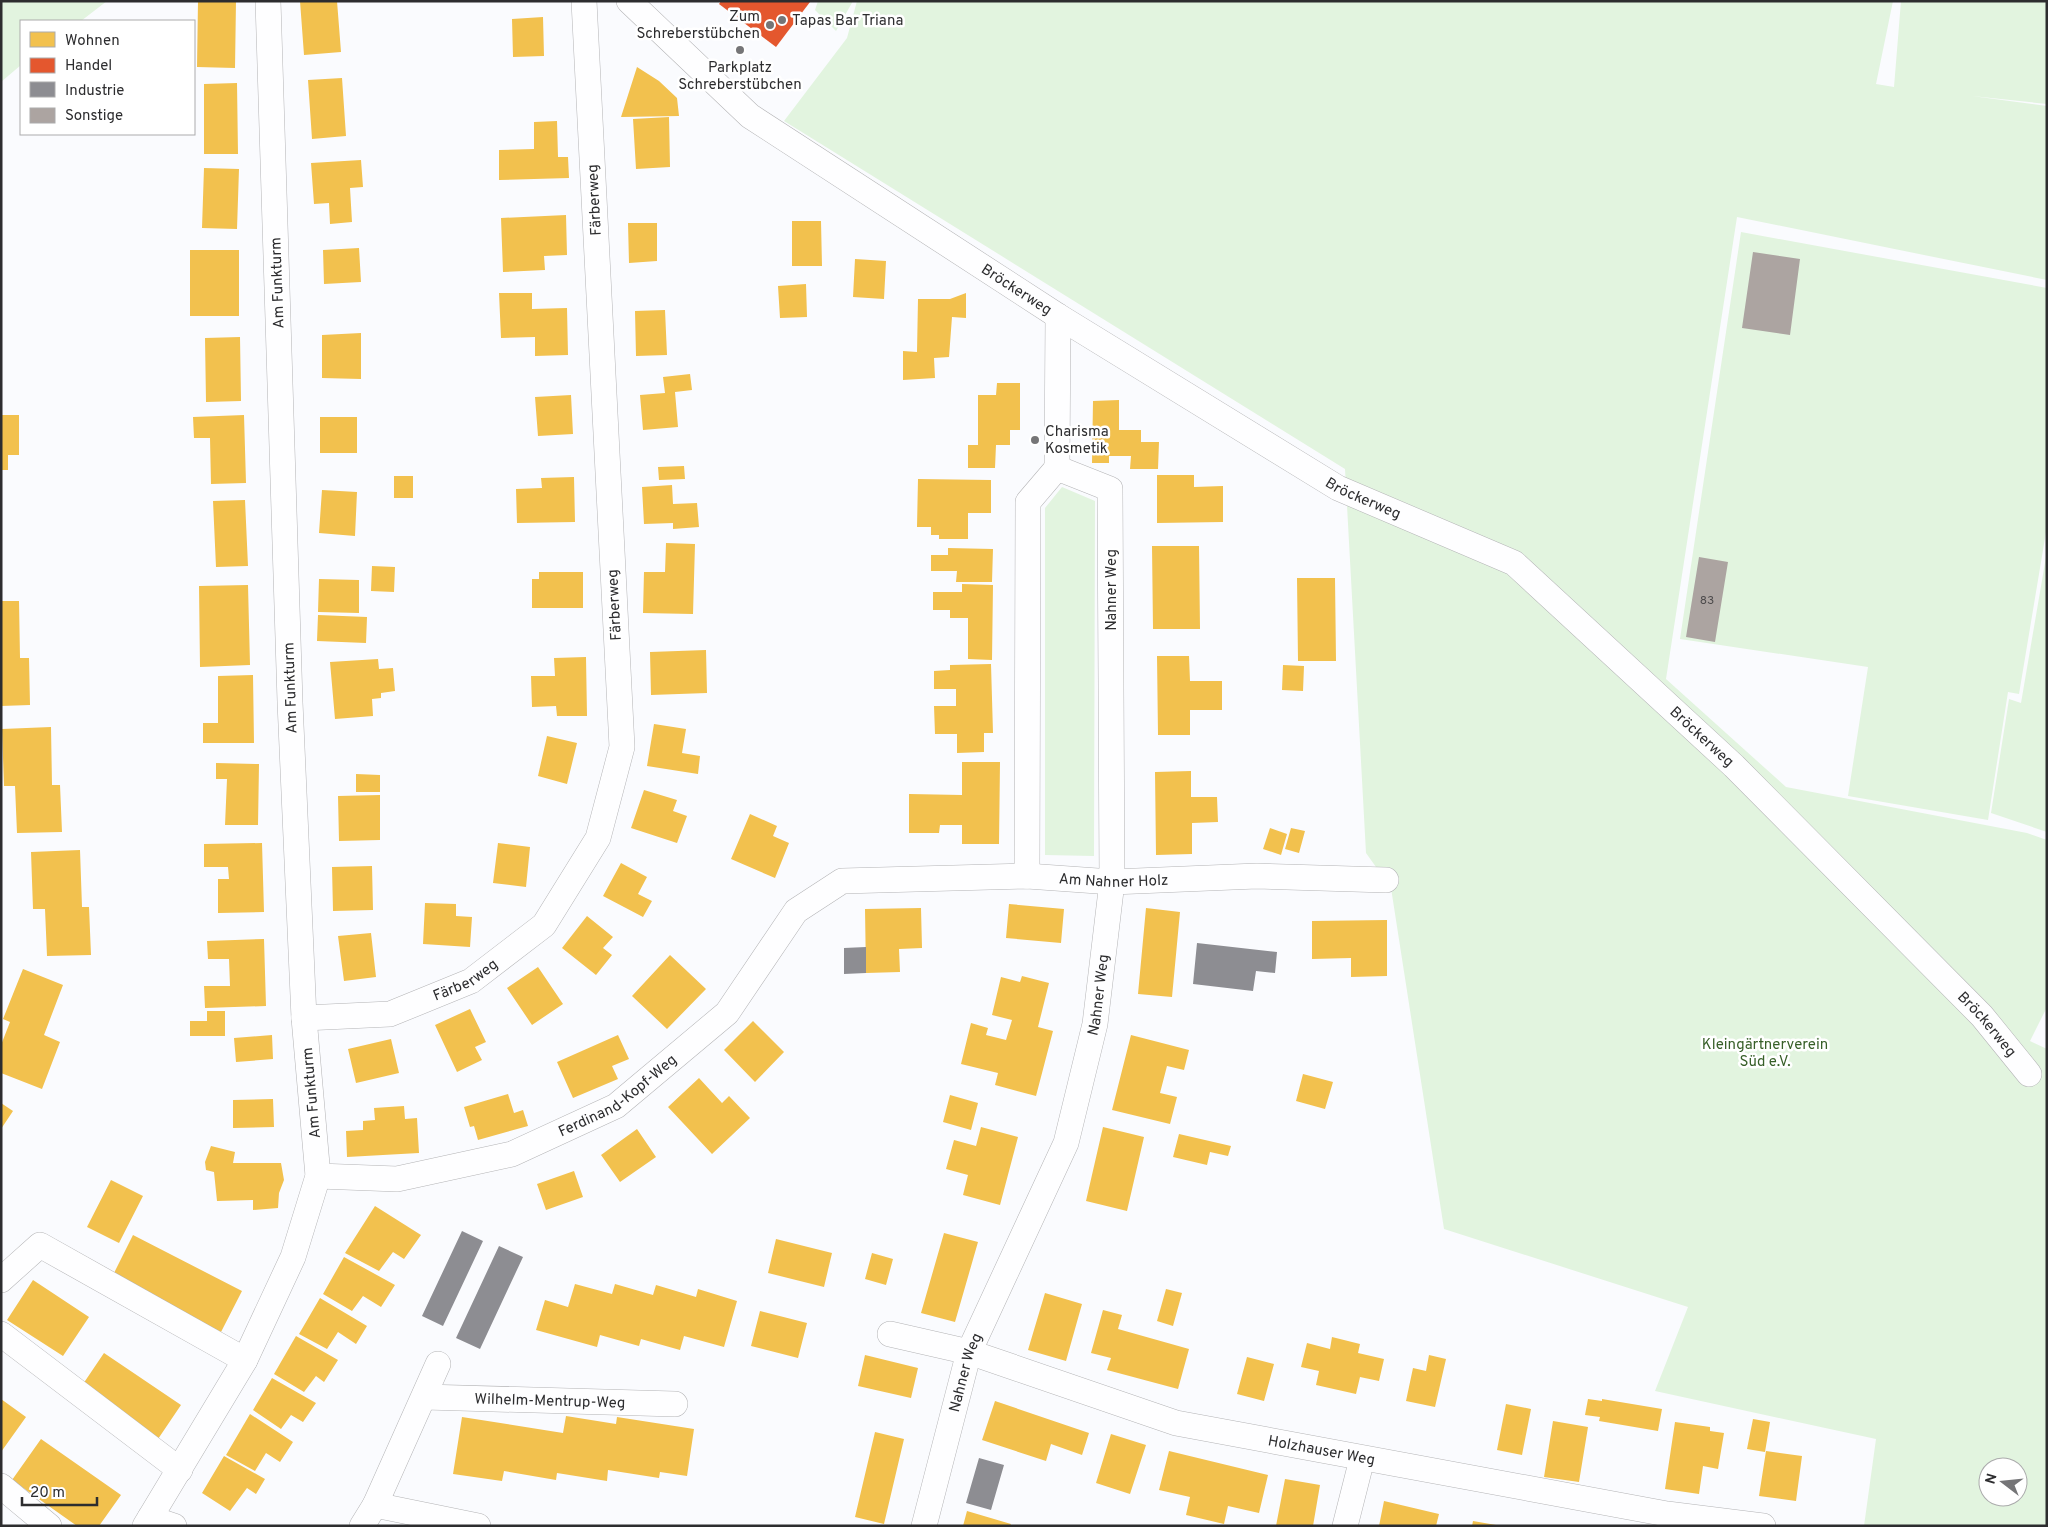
<svg xmlns="http://www.w3.org/2000/svg" width="2048" height="1527" viewBox="0 0 2048 1527" font-family="Overpass,sans-serif">
  <style>
    .green { fill: #e2f4df; fill-rule: evenodd }
    .homes { fill: #f2c14e }
    .shops { fill: #e4572e }
    .industry { fill: #8d8d92 }
    .building { fill: #aca4a1 }
    .lines { fill: none; stroke-linecap: round; stroke-linejoin: round }
    .minor-casing { stroke: #b4b4b6; stroke-width: 26 }
    .minor { stroke: #fefeff; stroke-width: 25 }
    .poi-dot { fill: #757577; stroke: #fff; stroke-width: 2 }
    .labels { text-anchor: middle; stroke-width: 5; stroke-linejoin: round; paint-order: stroke }
    .number-label { font-size: 12px; fill: #4d4b4c }
    .poi-label { font-size: 15px; fill: #2d2d2f; stroke: #fff; text-anchor: start }
    .street-label { font-size: 15px; fill: #2d2d2f; stroke: #fff }
    .park-label { font-size: 15px; fill: #375f28; stroke: #fff }
  </style>
  <rect width="100%" height="100%" fill="#fafbfe"/>
  <path class="green" d="M 1,1 L 107,1 L 81,21 L 21,21 L 21,65 L 1,82 Z
    M 818,1 L 853,1 L 836,31 L 815,10 Z
    M 857,1 L 1893,1 L 1876,84 L 1894,87 L 1901,1 L 2047,1 L 2047,104 L 1972,96 L 2047,106 L 2047,280 L 1737,217 L 1666,679 L 1786,787 L 2027,833 L 2047,840 L 2047,1007 L 2030,1041 L 2047,1049 L 2047,1526 L 1864,1526 L 1876,1439 L 1655,1391 L 1688,1307 L 1444,1229 L 1391,888 L 1366,853 L 1345,469 L 784,121 L 847,38 ZM 1988,1467 L 2018,1467 L 2018,1497 L 1988,1497 Z
    M 1741,232 L 2047,288 L 2047,526 L 2019,694 L 2008,692 L 1988,820 L 1848,796 L 1868,667 L 1680,639 Z
    M 1062,487 L 1095,501 L 1094,856 L 1045,855 L 1045,508 Z
    M 2047,551 L 2047,832 L 1991,813 L 2009,699 L 2021,703 Z"/>
  <path class="homes" d="M 198,1 L 236,1 L 235,68 L 197,67 Z
    M 300,1 L 337,1 L 341,52 L 304,55 Z
    M 543,17 L 544,56 L 513,57 L 512,19 Z
    M 637,67 L 659,81 L 677,98 L 679,116 L 621,117 Z
    M 342,78 L 346,136 L 312,139 L 308,80 Z
    M 237,83 L 238,154 L 204,154 L 204,84 Z
    M 669,117 L 670,167 L 636,169 L 633,119 Z
    M 557,121 L 558,157 L 568,157 L 569,178 L 499,180 L 499,150 L 534,149 L 534,122 Z
    M 361,160 L 363,187 L 350,188 L 352,222 L 330,224 L 329,203 L 314,204 L 311,163 Z
    M 204,168 L 239,169 L 237,229 L 202,228 Z
    M 566,215 L 567,255 L 544,256 L 545,270 L 503,272 L 501,218 Z
    M 792,221 L 821,221 L 822,266 L 792,266 Z
    M 628,223 L 657,223 L 657,261 L 629,263 Z
    M 359,248 L 361,282 L 324,284 L 323,250 Z
    M 190,250 L 239,250 L 239,316 L 190,316 Z
    M 855,259 L 886,261 L 884,299 L 853,297 Z
    M 806,284 L 807,317 L 780,318 L 778,286 Z
    M 499,293 L 532,293 L 532,309 L 567,308 L 568,355 L 535,356 L 535,337 L 501,338 Z
    M 966,293 L 966,318 L 952,317 L 949,357 L 934,358 L 935,378 L 903,380 L 903,351 L 917,352 L 918,299 L 950,299 Z
    M 665,310 L 667,355 L 636,356 L 635,311 Z
    M 361,333 L 361,379 L 322,378 L 322,335 Z
    M 240,337 L 241,401 L 206,402 L 205,338 Z
    M 690,374 L 692,390 L 675,392 L 678,427 L 643,430 L 640,395 L 665,393 L 663,377 Z
    M 997,383 L 1020,383 L 1020,430 L 1010,430 L 1010,445 L 996,445 L 995,468 L 968,468 L 968,445 L 978,445 L 978,395 L 996,395 Z
    M 571,395 L 573,434 L 538,436 L 535,397 Z
    M 1119,400 L 1119,430 L 1141,430 L 1141,442 L 1159,442 L 1158,469 L 1130,469 L 1131,456 L 1109,456 L 1109,463 L 1092,463 L 1093,401 Z
    M 1,415 L 19,415 L 19,455 L 8,455 L 8,470 L 1,470 Z
    M 244,415 L 246,483 L 211,484 L 210,438 L 194,438 L 193,417 Z
    M 320,417 L 357,417 L 357,453 L 320,453 Z
    M 684,466 L 685,479 L 659,480 L 658,467 Z
    M 1157,475 L 1194,475 L 1194,487 L 1223,486 L 1223,522 L 1157,523 Z
    M 394,476 L 413,476 L 413,498 L 394,498 Z
    M 574,477 L 575,522 L 517,523 L 516,489 L 542,488 L 541,478 Z
    M 918,479 L 991,480 L 991,513 L 968,513 L 968,539 L 939,539 L 939,535 L 931,535 L 931,527 L 917,527 Z
    M 672,485 L 673,504 L 697,503 L 699,527 L 673,529 L 673,523 L 644,524 L 642,487 Z
    M 322,490 L 357,492 L 355,536 L 319,533 Z
    M 245,500 L 248,566 L 216,567 L 213,501 Z
    M 666,543 L 695,544 L 693,614 L 643,613 L 644,572 L 665,572 Z
    M 1152,546 L 1199,546 L 1200,629 L 1153,629 Z
    M 948,548 L 993,549 L 992,582 L 956,582 L 957,571 L 931,571 L 931,555 L 948,555 Z
    M 372,566 L 395,567 L 394,592 L 371,591 Z
    M 539,572 L 583,572 L 583,608 L 532,608 L 532,579 L 539,579 Z
    M 1297,578 L 1335,578 L 1336,661 L 1298,661 Z
    M 319,579 L 359,580 L 359,613 L 318,612 Z
    M 962,584 L 993,585 L 992,660 L 968,659 L 968,618 L 950,618 L 950,610 L 933,610 L 933,592 L 962,592 Z
    M 248,585 L 250,665 L 200,667 L 199,586 Z
    M 1,601 L 19,601 L 20,658 L 29,658 L 30,705 L 1,706 Z
    M 318,615 L 367,617 L 366,643 L 317,641 Z
    M 706,650 L 707,693 L 651,695 L 650,652 Z
    M 1157,656 L 1189,656 L 1190,681 L 1222,681 L 1222,710 L 1190,710 L 1190,735 L 1158,735 Z
    M 586,657 L 587,716 L 557,716 L 556,706 L 532,707 L 531,676 L 555,676 L 554,658 Z
    M 378,659 L 379,669 L 393,668 L 395,691 L 381,693 L 381,698 L 372,699 L 373,716 L 335,719 L 330,662 Z
    M 991,664 L 993,733 L 984,733 L 984,752 L 957,753 L 957,734 L 935,734 L 934,706 L 956,706 L 956,689 L 934,689 L 934,671 L 950,670 L 950,665 Z
    M 1283,665 L 1304,666 L 1303,691 L 1282,690 Z
    M 253,675 L 254,743 L 203,743 L 203,723 L 218,723 L 218,676 Z
    M 654,724 L 686,729 L 682,753 L 700,756 L 698,774 L 647,766 Z
    M 51,727 L 52,785 L 60,785 L 62,832 L 17,833 L 15,786 L 4,786 L 2,729 Z
    M 547,736 L 577,743 L 567,784 L 538,776 Z
    M 962,762 L 1000,762 L 999,844 L 962,844 L 962,825 L 940,825 L 939,833 L 909,833 L 909,794 L 962,795 Z
    M 216,763 L 259,764 L 258,825 L 225,825 L 227,779 L 216,779 Z
    M 1191,771 L 1191,797 L 1217,797 L 1218,822 L 1192,823 L 1192,854 L 1156,855 L 1155,772 Z
    M 356,774 L 380,775 L 380,792 L 356,792 Z
    M 644,790 L 677,800 L 673,811 L 687,816 L 677,843 L 631,828 Z
    M 380,795 L 380,840 L 339,841 L 338,796 Z
    M 750,814 L 777,826 L 773,836 L 789,843 L 775,878 L 731,859 Z
    M 1270,828 L 1287,834 L 1281,855 L 1263,849 Z
    M 1291,828 L 1305,831 L 1299,853 L 1285,849 Z
    M 262,843 L 264,912 L 218,913 L 218,879 L 229,879 L 228,867 L 204,867 L 204,844 Z
    M 498,843 L 530,847 L 526,887 L 493,883 Z
    M 80,850 L 82,907 L 89,907 L 91,955 L 47,956 L 45,909 L 33,909 L 31,852 Z
    M 621,863 L 647,877 L 638,894 L 652,901 L 643,917 L 603,896 Z
    M 372,866 L 373,910 L 333,911 L 332,867 Z
    M 425,903 L 456,904 L 456,916 L 472,917 L 470,947 L 423,944 Z
    M 1009,904 L 1064,909 L 1061,943 L 1006,938 Z
    M 921,908 L 922,948 L 899,949 L 900,972 L 866,973 L 865,909 Z
    M 1146,908 L 1180,912 L 1172,997 L 1138,994 Z
    M 587,916 L 613,937 L 603,948 L 612,955 L 596,975 L 562,948 Z
    M 1387,920 L 1387,976 L 1351,977 L 1351,958 L 1312,959 L 1312,921 Z
    M 371,933 L 376,977 L 344,981 L 338,936 Z
    M 264,939 L 266,1006 L 205,1008 L 204,986 L 230,986 L 229,959 L 208,959 L 207,941 Z
    M 670,955 L 706,989 L 667,1029 L 632,996 Z
    M 538,967 L 563,1004 L 532,1025 L 507,988 Z
    M 23,969 L 63,985 L 44,1035 L 60,1042 L 42,1089 L 1,1073 L 1,1045 L 10,1022 L 3,1019 Z
    M 1022,976 L 1049,983 L 1038,1027 L 1053,1031 L 1036,1096 L 995,1085 L 998,1073 L 961,1064 L 971,1023 L 988,1028 L 986,1035 L 1006,1040 L 1012,1020 L 992,1015 L 1001,977 L 1020,982 Z
    M 470,1009 L 486,1042 L 475,1047 L 482,1060 L 457,1072 L 435,1025 Z
    M 207,1011 L 225,1011 L 225,1036 L 190,1036 L 190,1021 L 207,1021 Z
    M 753,1021 L 784,1052 L 755,1082 L 724,1050 Z
    M 272,1035 L 273,1059 L 236,1062 L 234,1038 Z
    M 618,1035 L 629,1059 L 612,1066 L 618,1079 L 573,1098 L 557,1062 Z
    M 1131,1035 L 1189,1050 L 1184,1070 L 1167,1066 L 1160,1093 L 1177,1097 L 1170,1124 L 1112,1110 Z
    M 391,1039 L 399,1073 L 356,1083 L 348,1049 Z
    M 1303,1074 L 1333,1082 L 1325,1109 L 1296,1101 Z
    M 699,1078 L 722,1103 L 729,1096 L 750,1118 L 712,1154 L 668,1107 Z
    M 508,1094 L 514,1113 L 523,1110 L 528,1126 L 478,1140 L 474,1126 L 470,1127 L 464,1107 Z
    M 950,1095 L 978,1103 L 971,1130 L 943,1122 Z
    M 273,1099 L 274,1127 L 233,1128 L 233,1100 Z
    M 1,1103 L 13,1111 L 1,1129 Z
    M 404,1106 L 405,1119 L 417,1118 L 419,1153 L 347,1157 L 346,1131 L 363,1130 L 363,1121 L 375,1120 L 374,1108 Z
    M 981,1127 L 1018,1137 L 1000,1205 L 963,1195 L 968,1175 L 946,1169 L 954,1140 L 976,1146 Z
    M 1103,1127 L 1144,1137 L 1127,1211 L 1086,1201 Z
    M 637,1129 L 656,1157 L 620,1182 L 601,1155 Z
    M 1179,1134 L 1231,1146 L 1228,1156 L 1210,1152 L 1207,1165 L 1173,1157 Z
    M 211,1146 L 235,1152 L 233,1163 L 281,1163 L 284,1180 L 279,1193 L 278,1208 L 253,1210 L 253,1200 L 217,1201 L 214,1172 L 206,1170 L 205,1162 Z
    M 574,1171 L 583,1197 L 546,1210 L 537,1184 Z
    M 111,1180 L 143,1196 L 119,1243 L 87,1227 Z
    M 375,1206 L 421,1235 L 404,1259 L 393,1252 L 379,1271 L 345,1253 Z
    M 944,1233 L 978,1242 L 955,1322 L 921,1313 Z
    M 133,1235 L 242,1291 L 221,1332 L 112,1277 Z
    M 776,1239 L 832,1253 L 824,1287 L 768,1273 Z
    M 872,1253 L 893,1259 L 886,1285 L 865,1279 Z
    M 344,1257 L 395,1285 L 381,1307 L 363,1296 L 352,1311 L 323,1294 Z
    M 33,1280 L 89,1317 L 63,1356 L 7,1320 Z
    M 575,1284 L 612,1294 L 615,1284 L 653,1295 L 656,1285 L 696,1297 L 698,1289 L 737,1301 L 724,1347 L 684,1336 L 680,1350 L 641,1339 L 639,1346 L 600,1335 L 597,1347 L 536,1330 L 545,1300 L 568,1307 Z
    M 1166,1289 L 1182,1293 L 1173,1326 L 1157,1321 Z
    M 1045,1293 L 1082,1304 L 1066,1361 L 1028,1350 Z
    M 320,1298 L 367,1326 L 356,1344 L 338,1332 L 327,1349 L 299,1334 Z
    M 1103,1310 L 1122,1315 L 1118,1329 L 1189,1349 L 1178,1389 L 1107,1370 L 1111,1358 L 1091,1353 Z
    M 760,1311 L 807,1323 L 798,1358 L 751,1346 Z
    M 296,1336 L 338,1360 L 324,1382 L 316,1376 L 304,1392 L 274,1374 Z
    M 1332,1337 L 1360,1344 L 1358,1353 L 1384,1359 L 1379,1381 L 1360,1377 L 1356,1394 L 1316,1385 L 1319,1371 L 1301,1367 L 1307,1343 L 1330,1349 Z
    M 104,1353 L 181,1405 L 158,1439 L 81,1387 Z
    M 865,1355 L 918,1368 L 911,1398 L 858,1386 Z
    M 1429,1355 L 1446,1359 L 1435,1407 L 1406,1401 L 1413,1368 L 1426,1371 Z
    M 1247,1357 L 1274,1364 L 1264,1401 L 1237,1394 Z
    M 272,1378 L 316,1403 L 303,1422 L 291,1415 L 281,1429 L 253,1410 Z
    M 1,1399 L 26,1417 L 1,1452 Z
    M 1588,1399 L 1602,1401 L 1602,1399 L 1662,1409 L 1658,1431 L 1599,1421 L 1600,1417 L 1585,1415 Z
    M 995,1401 L 1089,1433 L 1082,1455 L 1051,1444 L 1046,1461 L 982,1440 Z
    M 1506,1404 L 1531,1409 L 1522,1455 L 1497,1450 Z
    M 250,1414 L 293,1442 L 280,1462 L 266,1453 L 255,1471 L 226,1455 Z
    M 566,1416 L 616,1424 L 617,1417 L 694,1429 L 687,1476 L 660,1472 L 659,1478 L 608,1470 L 607,1481 L 557,1473 L 556,1480 L 504,1471 L 502,1481 L 453,1474 L 462,1417 L 563,1433 Z
    M 1753,1419 L 1770,1422 L 1765,1452 L 1747,1449 Z
    M 1553,1421 L 1588,1427 L 1579,1482 L 1544,1477 Z
    M 1675,1422 L 1710,1427 L 1710,1431 L 1724,1433 L 1718,1469 L 1703,1466 L 1699,1494 L 1665,1489 Z
    M 875,1432 L 904,1439 L 884,1524 L 855,1517 Z
    M 1111,1434 L 1146,1445 L 1130,1494 L 1096,1483 Z
    M 41,1439 L 121,1495 L 99,1526 L 77,1526 L 12,1480 Z
    M 1169,1451 L 1268,1475 L 1259,1513 L 1228,1506 L 1224,1524 L 1186,1515 L 1190,1497 L 1159,1490 Z
    M 1766,1451 L 1802,1456 L 1796,1501 L 1759,1496 Z
    M 224,1456 L 265,1479 L 256,1494 L 247,1488 L 230,1511 L 202,1493 Z
    M 1285,1479 L 1320,1485 L 1313,1526 L 1276,1526 Z
    M 1384,1501 L 1439,1514 L 1436,1526 L 1379,1526 Z
    M 967,1511 L 1011,1524 L 1010,1526 L 963,1526 Z
    M 1473,1521 L 1496,1525 L 1496,1526 L 1472,1526 Z"/>
  <path class="shops" d="M 721,1 L 809,1 L 810,2 L 776,47 L 719,4 Z"/>
  <path class="industry" d="M 1197,943 L 1277,952 L 1275,973 L 1256,971 L 1253,991 L 1193,984 Z
    M 866,947 L 866,973 L 844,974 L 844,948 Z
    M 462,1231 L 483,1241 L 443,1326 L 422,1316 Z
    M 499,1246 L 523,1257 L 480,1349 L 456,1338 Z
    M 979,1458 L 1004,1465 L 991,1510 L 966,1503 Z"/>
  <path class="building" d="M 1753,252 L 1800,259 L 1790,335 L 1742,328 Z
    M 1699,557 L 1728,562 L 1715,642 L 1686,637 Z"/>
  <g class="lines">
    <g class="minor-casing">
      <g id="minor">
        <path id="s1" d="M 629,1 L 750,116 L 1058,316 L 1338,488 L 1514,563 L 1734,766 L 1982,1016 L 2029,1074"/>
        <path d="M 1057,468 L 1058,316"/>
        <path id="s2" d="M 304,1018 L 390,1014 L 471,981 L 544,925 L 598,838 L 622,747 L 584,1"/>
        <path id="s3" d="M 318,1176 L 397,1179 L 512,1154 L 616,1106 L 727,1013 L 796,911 L 842,881 L 1027,876 L 1112,882 L 1257,876 L 1386,880"/>
        <path d="M 1,1280 L 40,1245 L 245,1360"/>
        <path d="M 1,1334 L 180,1470"/>
        <path id="s4" d="M 890,1334 L 969,1352 L 1176,1423 L 1667,1514 L 1763,1526"/>
        <path id="s5" d="M 425,1397 L 675,1404"/>
        <path d="M 1,1486 L 49,1526"/>
        <path d="M 375,1505 L 478,1526"/>
        <path d="M 150,1518 L 174,1526"/>
        <path d="M 145,1526 L 245,1360 L 293,1257 L 318,1176 L 304,1018 L 290,702 L 268,1"/>
        <path d="M 362,1526 L 375,1505 L 438,1364"/>
        <path id="s6" d="M 924,1526 L 969,1352 L 1066,1143 L 1095,1024 L 1112,882 L 1110,489 L 1057,468 L 1028,502 L 1027,876"/>
        <path d="M 1345,1526 L 1362,1459"/>
      </g>
    </g>
    <use href="#minor" class="minor"/>
  </g>
  <g class="poi-dot">
    <circle cx="782" cy="20" r="5"/>
    <circle cx="770" cy="25" r="5"/>
    <circle cx="740" cy="50" r="5"/>
    <circle cx="1035" cy="440" r="5"/>
  </g>
  <g class="labels">
    <g class="number-label">
      <text x="1707" y="604">83</text>
    </g>
    <g class="poi-label">
      <text x="760" y="21" text-anchor="end">Zum<tspan x="760" dy="17">Schreberstübchen</tspan></text>
      <text x="792" y="25">Tapas Bar Triana</text>
      <text x="740" y="72" text-anchor="middle">Parkplatz<tspan x="740" dy="17">Schreberstübchen</tspan></text>
      <text x="1045" y="436">Charisma<tspan x="1045" dy="17">Kosmetik</tspan></text>
    </g>
    <g class="street-label">
      <text transform="translate(594 200) rotate(-93)" y="5">Färberweg</text>
      <text transform="translate(277 283) rotate(-92)" y="5">Am Funkturm</text>
      <text dy="5" stroke="none"><textPath href="#s1" startOffset="485">Bröckerweg</textPath></text>
      <text dy="5" stroke="none"><textPath href="#s1" startOffset="890">Bröckerweg</textPath></text>
      <text transform="translate(1111 590) rotate(-90)" y="5">Nahner Weg</text>
      <text transform="translate(614 605) rotate(-93)" y="5">Färberweg</text>
      <text transform="translate(290 688) rotate(-92)" y="5">Am Funkturm</text>
      <text dy="5" stroke="none"><textPath href="#s1" startOffset="1310">Bröckerweg</textPath></text>
      <text dy="5" stroke="none"><textPath href="#s3" startOffset="906">Am Nahner Holz</textPath></text>
      <text dy="5" stroke="none"><textPath href="#s2" startOffset="169">Färberweg</textPath></text>
      <text dy="5" stroke="none"><textPath href="#s6" startOffset="562">Nahner Weg</textPath></text>
      <text dy="5" stroke="none"><textPath href="#s1" startOffset="1715">Bröckerweg</textPath></text>
      <text transform="translate(311 1093) rotate(-95)" y="5">Am Funkturm</text>
      <text dy="5" stroke="none"><textPath href="#s3" startOffset="318">Ferdinand-Kopf-Weg</textPath></text>
      <text dy="5" stroke="none"><textPath href="#s6" startOffset="159">Nahner Weg</textPath></text>
      <text dy="5" stroke="none"><textPath href="#s5" startOffset="125">Wilhelm-Mentrup-Weg</textPath></text>
      <text dy="5" stroke="none"><textPath href="#s4" startOffset="448">Holzhauser Weg</textPath></text>
    </g>
    <g class="park-label">
      <text x="1765" y="1049">Kleingärtnerverein<tspan x="1765" dy="17">Süd e.V.</tspan></text>
    </g>
  </g>
  <rect width="2048" height="1527" fill="none" stroke="#2d2d2f" stroke-width="5"/>
  <rect x="20" y="20" width="175" height="115" fill="#ffffff" stroke="#ababac"/>
  <rect x="30" y="32" width="25" height="15" fill="#f2c14e" stroke="#ababac"/>
  <text x="65" y="45" font-size="15" fill="#2d2d2f">Wohnen</text>
  <rect x="30" y="58" width="25" height="15" fill="#e4572e" stroke="#ababac"/>
  <text x="65" y="70" font-size="15" fill="#2d2d2f">Handel</text>
  <rect x="30" y="82" width="25" height="15" fill="#8d8d92" stroke="#ababac"/>
  <text x="65" y="95" font-size="15" fill="#2d2d2f">Industrie</text>
  <rect x="30" y="108" width="25" height="15" fill="#aca4a1" stroke="#ababac"/>
  <text x="65" y="120" font-size="15" fill="#2d2d2f">Sonstige</text>
  <g transform="translate(2003 1482) rotate(286)"><circle r="24" fill="#ffffff" stroke="#ababac"/>
  <path d="M0-4L9 19L0 12L-9 19Z" fill="#757577"/>
  <text y="-8" font-size="14" font-weight="bold" text-anchor="middle" fill="#2d2d2f">N</text>
  </g>
  <path d="M22 1497v8h75v-8" fill="none" stroke="#2d2d2f" stroke-width="2.5"/>
  <text x="30" y="1497" font-size="15" fill="#2d2d2f" stroke="#ffffff" stroke-width="4" paint-order="stroke">20 m</text>
</svg>
